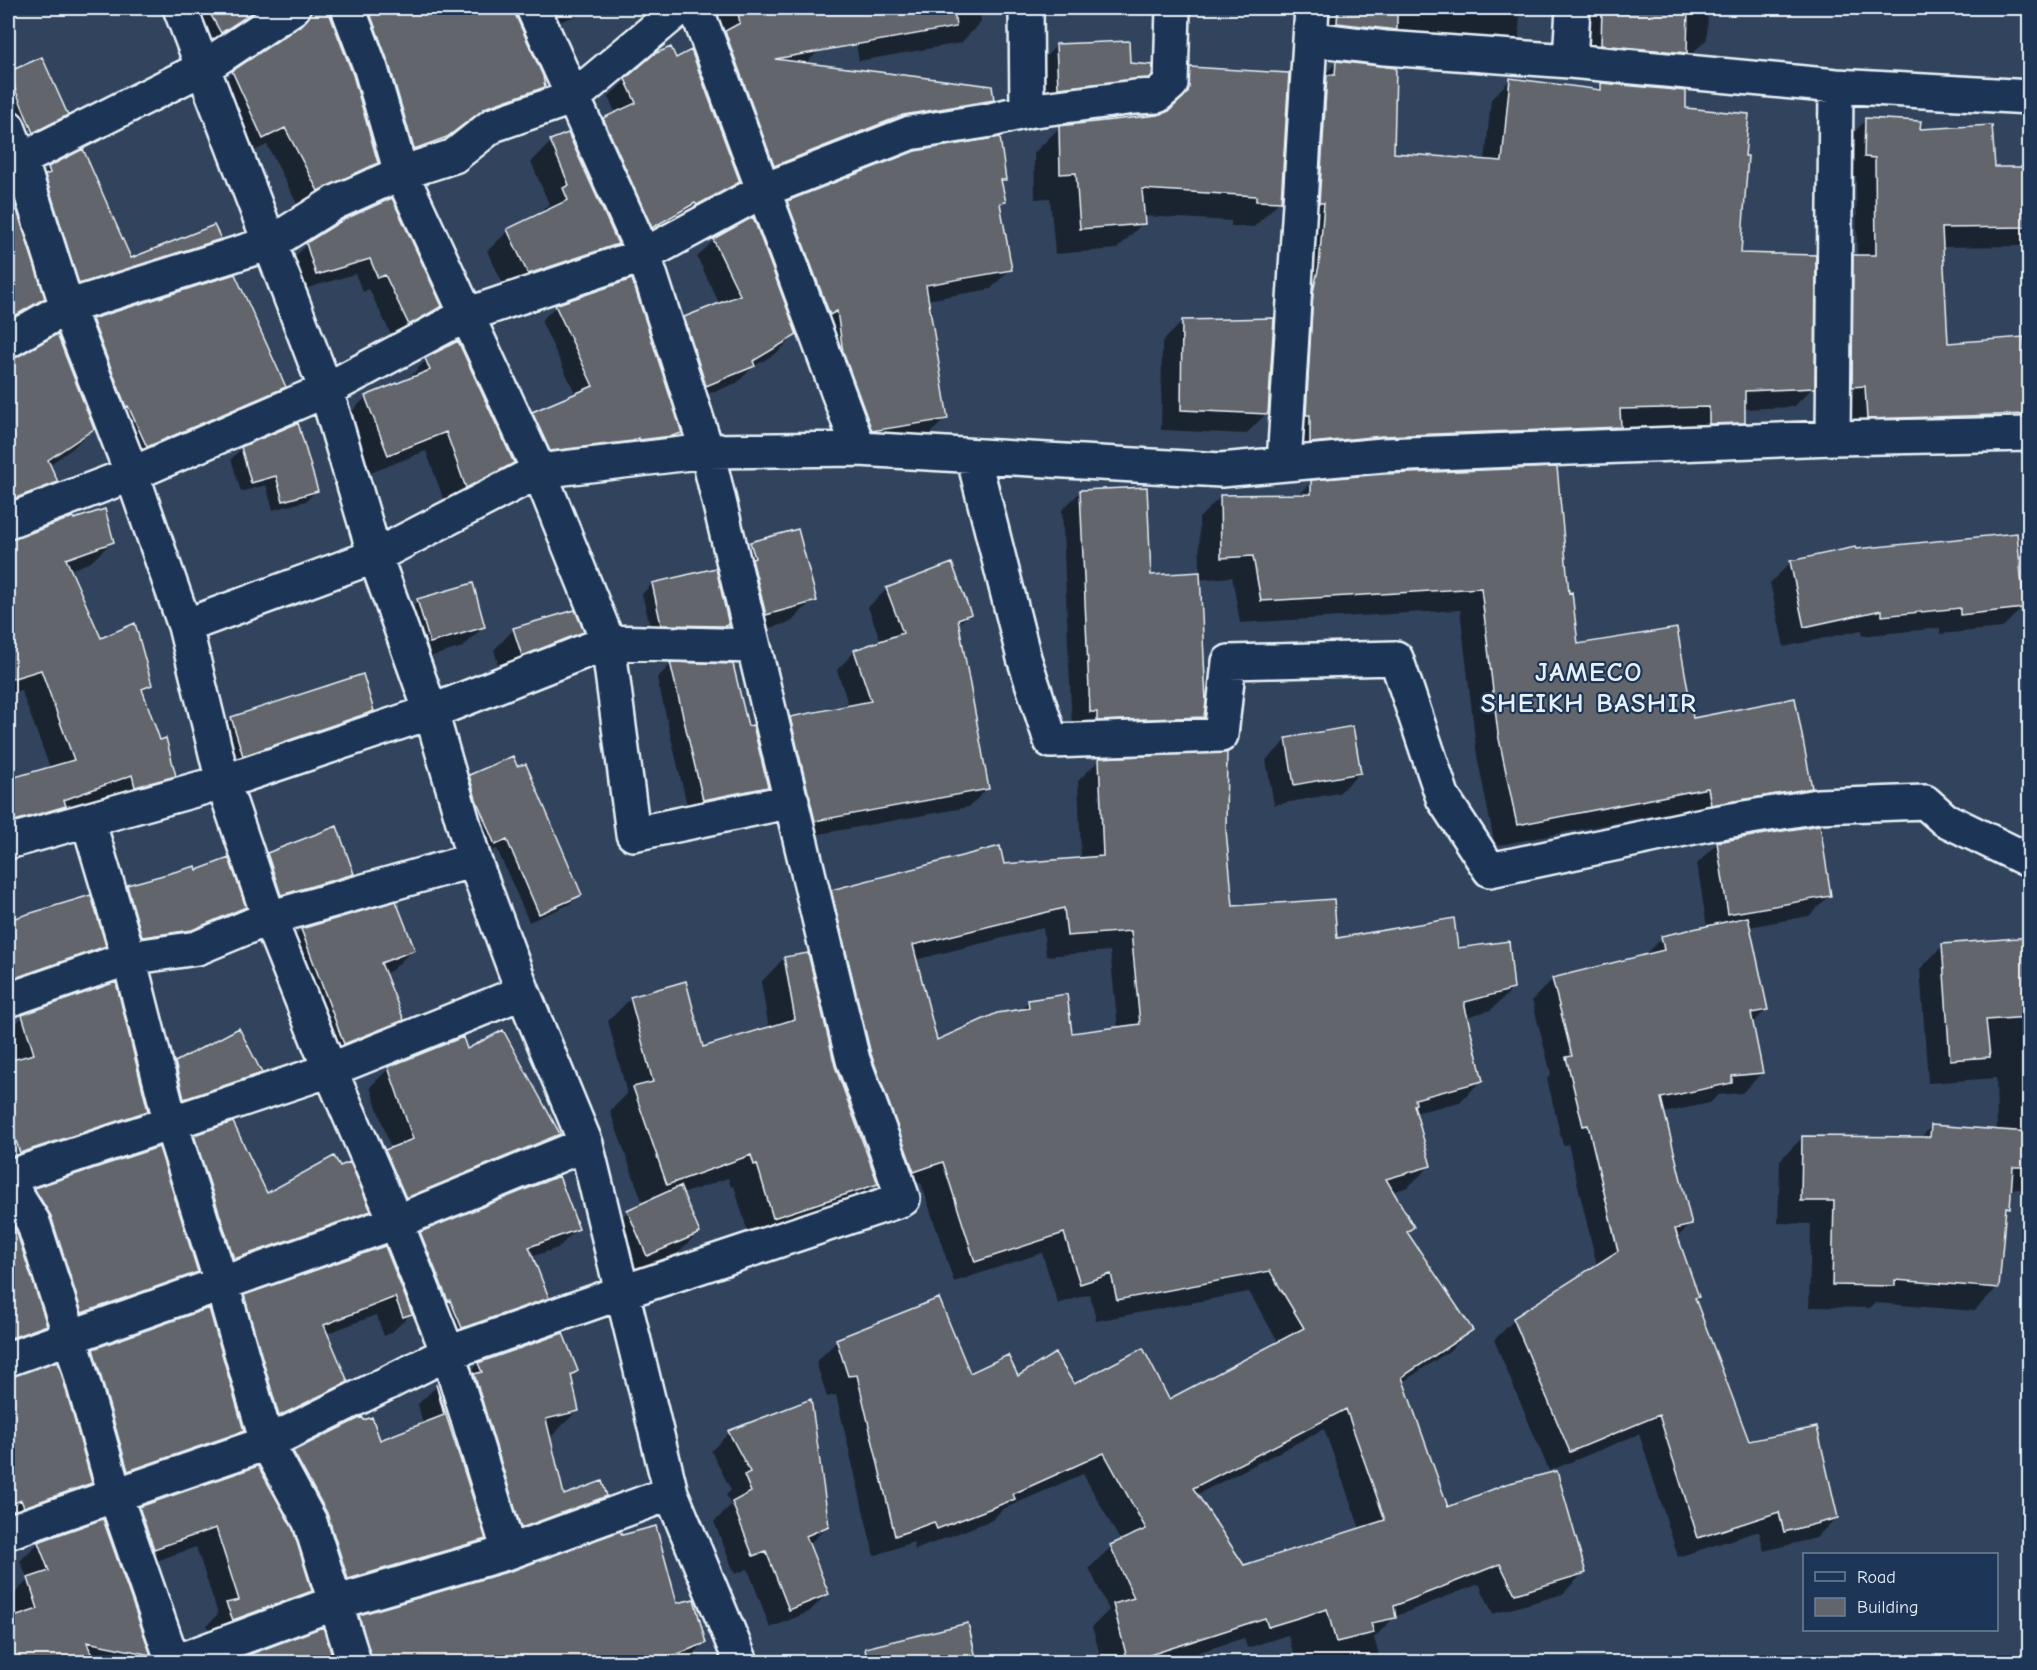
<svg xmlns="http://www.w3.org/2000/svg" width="2037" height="1670" viewBox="0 0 2037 1670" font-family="'Comic Neue',sans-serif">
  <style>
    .shadow { fill: #0007; fill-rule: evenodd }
    .building { fill: #62666c; stroke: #e8f1f8; stroke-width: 1.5; fill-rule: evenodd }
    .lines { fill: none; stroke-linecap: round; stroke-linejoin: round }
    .minor-casing { stroke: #e8f1f8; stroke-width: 38 }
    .minor { stroke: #1d3557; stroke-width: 33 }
    .labels { text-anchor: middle; stroke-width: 4.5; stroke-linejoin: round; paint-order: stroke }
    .district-label { font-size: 27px; font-weight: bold; letter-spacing: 1.5px; fill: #e8f1f8; stroke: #1d3557 }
  </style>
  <rect width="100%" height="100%" fill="#32445d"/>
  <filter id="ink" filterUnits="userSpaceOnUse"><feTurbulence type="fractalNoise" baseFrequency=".0167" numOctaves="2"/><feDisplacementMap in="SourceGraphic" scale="12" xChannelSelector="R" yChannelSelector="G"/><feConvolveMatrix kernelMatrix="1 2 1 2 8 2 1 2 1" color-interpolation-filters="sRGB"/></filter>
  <g filter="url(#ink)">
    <path class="shadow" d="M 177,8 L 274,8 L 200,53 Z
      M 337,8 L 598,8 L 534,31 L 522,13 L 513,10 L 544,87 L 523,108 L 425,158 L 395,168 Z
      M 716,8 L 808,8 L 819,51 L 805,64 L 840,139 L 823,156 L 758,182 Z
      M 860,8 L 979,8 L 981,22 L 961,43 L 859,61 L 851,16 Z
      M 1320,8 L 1520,8 L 1519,38 L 1500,58 L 1318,43 Z
      M 1583,8 L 1708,8 L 1707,39 L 1687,59 L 1582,64 Z
      M 1057,45 L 1128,65 L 1151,75 L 1128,98 L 1038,108 L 1036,66 Z
      M 41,59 L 66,115 L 46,134 L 13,151 L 8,137 L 8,73 Z
      M 1337,62 L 1392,154 L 1485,161 L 1491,99 L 1511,79 L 1595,90 L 1602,84 L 1684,110 L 1743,158 L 1740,255 L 1813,387 L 1794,407 L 1743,409 L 1743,422 L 1724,441 L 1690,443 L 1690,426 L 1618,427 L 1600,446 L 1292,461 L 1317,82 Z
      M 1191,68 L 1280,201 L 1254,227 L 1231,226 L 1231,221 L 1142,216 L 1143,223 L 1117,249 L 1055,254 L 1050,198 L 1035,199 L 1034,153 L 1060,127 L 1163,114 L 1165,94 Z
      M 233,72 L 377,162 L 358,181 L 299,208 L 267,145 L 244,156 L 215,91 Z
      M 626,80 L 738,181 L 721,199 L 635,244 L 586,136 L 604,119 L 616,114 L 608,97 Z
      M 865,94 L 993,99 L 973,119 L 873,138 Z
      M 1866,120 L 1919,130 L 1994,169 L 2030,169 L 2030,239 L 2022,246 L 1941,247 L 1947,344 L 2027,414 L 2008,433 L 1848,437 L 1835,276 L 1854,257 L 1857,257 L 1856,176 L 1845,176 L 1847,139 Z
      M 551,142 L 617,244 L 596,264 L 508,294 L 487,251 L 508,231 L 545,213 L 543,209 L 549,204 L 531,162 Z
      M 49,168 L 130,260 L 219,239 L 203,254 L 64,298 L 33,184 Z
      M 1004,179 L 1000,183 L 1004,202 L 999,207 L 1010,269 L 991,289 L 927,300 L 946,418 L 927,437 L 853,450 L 769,222 L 788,202 Z
      M 8,190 L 43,298 L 22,319 L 8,327 Z
      M 344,221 L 440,306 L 425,322 L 393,339 L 369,289 L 363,292 L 355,274 L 301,290 L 292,260 L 307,244 Z
      M 714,240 L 795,335 L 778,352 L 753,367 L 737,383 L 689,401 L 668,335 L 685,319 L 720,305 L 697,257 Z
      M 556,306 L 680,433 L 665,448 L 535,465 L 518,428 L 533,413 L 576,395 L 541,321 Z
      M 93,320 L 284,386 L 260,411 L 122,471 L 68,345 Z
      M 1183,321 L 1267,413 L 1246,434 L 1161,430 L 1162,342 Z
      M 426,360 L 513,462 L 493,482 L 446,506 L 426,451 L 368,474 L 346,417 L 366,397 L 406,381 Z
      M 8,361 L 93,428 L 72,449 L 49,465 L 56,482 L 35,502 L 8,513 Z
      M 297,425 L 316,491 L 306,501 L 273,510 L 266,485 L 241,492 L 231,459 L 241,449 Z
      M 1312,482 L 1568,594 L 1576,646 L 1692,720 L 1811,787 L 1789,809 L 1689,826 L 1686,809 L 1495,846 L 1477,756 L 1460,610 L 1240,623 L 1232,577 L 1199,580 L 1203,716 L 1184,735 L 1072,730 L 1062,510 L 1081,491 L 1150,577 L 1200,574 L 1199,518 L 1221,496 L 1298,496 Z
      M 8,541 L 112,542 L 91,562 L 70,570 L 100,640 L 150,684 L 141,693 L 159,742 L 174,775 L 154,796 L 115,807 L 112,795 L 55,815 L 8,837 L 8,780 L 50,768 L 21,690 L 8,694 Z
      M 751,543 L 811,602 L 791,622 L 745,635 L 731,563 Z
      M 1791,562 L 2022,608 L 2002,628 L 1940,634 L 1940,628 L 1862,636 L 1862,630 L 1784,647 L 1770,583 Z
      M 715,570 L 728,624 L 718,635 L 652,634 L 642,594 L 652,584 Z
      M 887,589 L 970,613 L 958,625 L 987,789 L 969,807 L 797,838 L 772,737 L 791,719 L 849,707 L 837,670 L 855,651 L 881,642 L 868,607 Z
      M 418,601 L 484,626 L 463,647 L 409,663 L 397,621 Z
      M 514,629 L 582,631 L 561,652 L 501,675 L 494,650 Z
      M 671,664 L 747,727 L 767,786 L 752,800 L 689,814 L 657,678 Z
      M 373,711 L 352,731 L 222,775 L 212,739 L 232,718 Z
      M 1287,740 L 1360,773 L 1339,793 L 1274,805 L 1266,760 Z
      M 1099,760 L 1224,830 L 1231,908 L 1336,940 L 1457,950 L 1513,989 L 1491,1010 L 1466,1017 L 1481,1081 L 1460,1102 L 1415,1113 L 1430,1166 L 1408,1187 L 1392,1192 L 1406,1233 L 1471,1330 L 1449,1351 L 1403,1382 L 1447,1509 L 1584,1572 L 1563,1594 L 1493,1614 L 1479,1584 L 1394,1617 L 1374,1638 L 1381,1662 L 1296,1662 L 1288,1635 L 1247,1648 L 1244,1638 L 1169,1662 L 1102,1662 L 1092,1627 L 1109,1610 L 1089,1568 L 1111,1547 L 1121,1542 L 1083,1474 L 1003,1509 L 992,1520 L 915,1550 L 913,1542 L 874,1556 L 836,1395 L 827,1397 L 816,1362 L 837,1341 L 969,1375 L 1017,1378 L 1169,1401 L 1279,1343 L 1249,1292 L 1096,1321 L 1090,1294 L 1058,1304 L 1042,1253 L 954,1282 L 921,1183 L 892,1192 L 811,913 L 832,891 L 1003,866 L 1081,859 L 1078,781 ZM 1043,928 L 1046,956 L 1110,951 L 1118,1029 L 1071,1035 L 1029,1001 L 1019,1011 L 936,1042 L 915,960 ZM 1324,1429 L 1360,1529 L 1243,1567 L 1196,1495 Z
      M 470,776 L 580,894 L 570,904 L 529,922 L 497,849 L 485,854 L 459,786 Z
      M 1717,843 L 1829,896 L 1809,916 L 1749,927 L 1767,1009 L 1752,1024 L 1762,1073 L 1742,1093 L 1718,1095 L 1710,1103 L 1663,1113 L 1690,1224 L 1677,1238 L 1697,1297 L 1694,1300 L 1748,1443 L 1836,1518 L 1816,1538 L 1764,1551 L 1759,1531 L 1678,1557 L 1639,1434 L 1549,1471 L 1494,1340 L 1514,1320 L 1597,1266 L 1568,1144 L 1563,1146 L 1547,1079 L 1551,1074 L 1532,1000 L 1552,980 L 1643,957 L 1662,938 L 1707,928 L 1697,864 Z
      M 268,854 L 352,874 L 332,895 L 261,915 L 247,875 Z
      M 196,872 L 244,907 L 223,928 L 122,957 L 107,907 L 128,886 Z
      M 8,905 L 11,920 L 104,946 L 84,966 L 8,993 Z
      M 301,930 L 413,950 L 392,970 L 384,974 L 402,1019 L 382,1040 L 324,1064 L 281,950 Z
      M 2030,939 L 2030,1189 L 2010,1189 L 2008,1207 L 2004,1212 L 1997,1288 L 1974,1311 L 1875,1303 L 1870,1308 L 1809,1307 L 1811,1224 L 1778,1223 L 1780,1160 L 1803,1137 L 1920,1138 L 1931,1127 L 1997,1131 L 1996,1078 L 1928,1083 L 1920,969 L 1943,945 Z
      M 784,958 L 834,1067 L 876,1183 L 853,1206 L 750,1240 L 734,1186 L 731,1187 L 728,1178 L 682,1194 L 699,1232 L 678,1253 L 626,1275 L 607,1232 L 628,1211 L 643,1204 L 610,1111 L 627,1094 L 608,1021 L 631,998 L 702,1049 L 769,1029 L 761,982 Z
      M 23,1016 L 147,1110 L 128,1128 L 40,1158 L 8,1043 L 8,1032 Z
      M 466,1051 L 558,1134 L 539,1153 L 386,1216 L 367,1170 L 386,1151 L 391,1149 L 370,1087 L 389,1068 Z
      M 175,1063 L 260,1072 L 240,1093 L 164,1118 L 155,1083 Z
      M 195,1136 L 267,1195 L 369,1211 L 348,1231 L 213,1279 L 174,1157 Z
      M 8,1219 L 15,1231 L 45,1325 L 25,1346 L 8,1352 Z
      M 577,1229 L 558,1248 L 531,1257 L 547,1298 L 528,1317 L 443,1346 L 402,1253 L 421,1234 Z
      M 384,1248 L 411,1314 L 391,1333 L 384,1336 L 376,1315 L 326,1334 L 346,1382 L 327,1401 L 260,1434 L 226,1316 L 245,1297 Z
      M 64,1254 L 196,1272 L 177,1291 L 63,1332 L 44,1274 Z
      M 562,1335 L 576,1371 L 570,1377 L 577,1411 L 549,1439 L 562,1497 L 606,1496 L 576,1525 L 492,1556 L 486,1537 L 465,1558 L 329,1597 L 275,1471 L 294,1452 L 362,1419 L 380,1442 L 423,1425 L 418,1404 L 436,1387 L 467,1485 L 470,1485 L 445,1405 L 451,1399 L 449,1393 L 478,1364 ZM 475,1381 L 478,1381 L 525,1534 L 522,1535 Z
      M 94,1350 L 242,1431 L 222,1451 L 108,1490 L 74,1370 Z
      M 15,1378 L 91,1483 L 70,1503 L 8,1525 L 8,1379 Z
      M 729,1433 L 828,1526 L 808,1545 L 828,1593 L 809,1612 L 770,1628 L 748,1569 L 735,1574 L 714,1522 L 731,1505 L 726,1495 L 731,1490 L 711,1451 Z
      M 257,1468 L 310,1591 L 290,1611 L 213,1640 L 207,1625 L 218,1614 L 196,1547 L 134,1569 L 120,1528 L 140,1508 Z
      M 38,1543 L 146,1647 L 131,1662 L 31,1662 L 11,1597 L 28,1580 L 20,1561 Z
      M 676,1605 L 704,1643 L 684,1662 L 349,1662 L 340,1636 L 360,1617 Z
      M 967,1625 L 976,1662 L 899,1662 L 898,1657 Z
      M 322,1629 L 333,1662 L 242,1662 L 248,1656 Z
      M 847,1659 L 848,1662 L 824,1662 Z"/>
    <path class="building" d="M 207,8 L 260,8 L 221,33 Z
      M 312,8 L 330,8 L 330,15 L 353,75 L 378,163 L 318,191 L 285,128 L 263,139 L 232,71 L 303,24 L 309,17 Z
      M 368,8 L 514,8 L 516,16 L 543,76 L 545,87 L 487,107 L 447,137 L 414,149 L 389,64 Z
      M 737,8 L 954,8 L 956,27 L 775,59 L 992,86 L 994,100 L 903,115 L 774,166 L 725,31 L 740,23 Z
      M 1338,8 L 1397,8 L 1397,30 L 1337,23 Z
      M 1602,8 L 1688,8 L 1687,53 L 1601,45 Z
      M 1129,41 L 1130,63 L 1153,65 L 1152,75 L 1150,78 L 1058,88 L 1056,44 Z
      M 671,47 L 676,58 L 691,50 L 740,182 L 697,205 L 695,203 L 652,228 L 603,118 L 636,103 L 625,79 L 654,54 Z
      M 42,57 L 68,115 L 33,133 L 8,72 Z
      M 1336,61 L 1396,68 L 1394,153 L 1502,161 L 1510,78 L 1601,90 L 1601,83 L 1686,91 L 1686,108 L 1749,114 L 1745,156 L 1748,156 L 1741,253 L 1816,255 L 1815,388 L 1745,391 L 1745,423 L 1709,424 L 1709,407 L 1620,409 L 1621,427 L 1382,436 L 1310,443 L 1310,415 L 1306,415 L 1313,292 L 1319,266 L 1324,203 L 1319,203 L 1327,75 L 1335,75 Z
      M 1190,67 L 1289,73 L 1281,202 L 1256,201 L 1256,196 L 1142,189 L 1145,224 L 1080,229 L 1076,173 L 1060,174 L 1059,126 L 1158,115 L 1169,111 L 1188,92 Z
      M 1865,118 L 1921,121 L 1920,129 L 1992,125 L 1995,167 L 2030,167 L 2030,227 L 1942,228 L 1948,343 L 2024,337 L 2029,414 L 1867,419 L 1865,386 L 1852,387 L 1853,255 L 1876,255 L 1875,158 L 1864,157 Z
      M 568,133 L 618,244 L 528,274 L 507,229 L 568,200 L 563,188 L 569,185 L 550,140 Z
      M 1000,137 L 1006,180 L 1001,180 L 1006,202 L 1000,203 L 1012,270 L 926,285 L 948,419 L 872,431 L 843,352 L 837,311 L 830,315 L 787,201 L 915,151 Z
      M 83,149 L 131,258 L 214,225 L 221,239 L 79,284 L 45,175 L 50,173 L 48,167 Z
      M 10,188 L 45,298 L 8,320 L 8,189 Z
      M 392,198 L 442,306 L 409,325 L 385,275 L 378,278 L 370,259 L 316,275 L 306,243 L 343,220 Z
      M 753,217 L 797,335 L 753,361 L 755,366 L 706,386 L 684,317 L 740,295 L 713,239 Z
      M 235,274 L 286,387 L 147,447 L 128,406 L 126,407 L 92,319 Z
      M 632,279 L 682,433 L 672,436 L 639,440 L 639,438 L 633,441 L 550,451 L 532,412 L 593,386 L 555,305 Z
      M 1274,318 L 1268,414 L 1181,410 L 1182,320 Z
      M 57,334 L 94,429 L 48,460 L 58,482 L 8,501 L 8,360 L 17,357 Z
      M 458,341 L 514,463 L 466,488 L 446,432 L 388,455 L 365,396 L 430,370 L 425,358 Z
      M 298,423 L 318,491 L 283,501 L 276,476 L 251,483 L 241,447 Z
      M 1557,467 L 1569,593 L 1572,592 L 1578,644 L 1677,628 L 1693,718 L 1795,698 L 1812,788 L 1711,805 L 1708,788 L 1517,825 L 1498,734 L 1481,588 L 1261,601 L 1253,556 L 1221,558 L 1220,495 L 1311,494 L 1311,480 L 1384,474 Z
      M 1147,487 L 1151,575 L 1200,572 L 1206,701 L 1204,717 L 1097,721 L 1097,712 L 1090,712 L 1080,490 Z
      M 105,509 L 114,542 L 66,559 L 101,638 L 135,623 L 152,685 L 142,689 L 160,740 L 166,738 L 176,776 L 135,787 L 132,775 L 64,800 L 66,806 L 8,823 L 8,779 L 74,760 L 41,670 L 8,680 L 8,539 L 15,539 L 73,517 L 74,519 Z
      M 798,529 L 817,601 L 766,615 L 752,559 L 755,558 L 750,542 Z
      M 2017,533 L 2024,608 L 1960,615 L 1960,608 L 1882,616 L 1882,610 L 1804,627 L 1790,561 L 1855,547 L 1856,549 Z
      M 952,563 L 971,614 L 958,619 L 989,789 L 815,821 L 790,717 L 871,701 L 854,650 L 903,633 L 886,588 Z
      M 716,568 L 729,625 L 724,626 L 661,625 L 652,583 Z
      M 473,583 L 485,627 L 430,643 L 417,599 Z
      M 575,610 L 584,632 L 522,656 L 513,628 Z
      M 670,662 L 733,664 L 748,726 L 753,725 L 768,787 L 703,800 Z
      M 363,674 L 374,711 L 243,756 L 231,717 Z
      M 1353,726 L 1361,773 L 1294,785 L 1286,738 Z
      M 1227,752 L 1226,830 L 1233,906 L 1334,899 L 1337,938 L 1454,918 L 1458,948 L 1509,941 L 1514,989 L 1465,1002 L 1465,1007 L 1483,1081 L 1415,1099 L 1416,1104 L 1414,1105 L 1431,1166 L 1386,1179 L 1414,1227 L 1407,1232 L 1473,1330 L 1402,1377 L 1448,1507 L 1506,1484 L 1557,1471 L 1586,1573 L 1515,1594 L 1500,1564 L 1394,1606 L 1396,1618 L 1371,1623 L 1374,1633 L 1336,1642 L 1327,1609 L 1268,1627 L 1265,1618 L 1128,1662 L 1113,1604 L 1134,1598 L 1110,1545 L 1146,1529 L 1104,1453 L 1013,1494 L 1015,1499 L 937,1529 L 934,1522 L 895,1536 L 857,1375 L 848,1376 L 836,1339 L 939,1298 L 970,1373 L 1008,1355 L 1018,1376 L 1055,1353 L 1074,1384 L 1143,1348 L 1169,1399 L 1304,1328 L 1270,1271 L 1117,1300 L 1111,1274 L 1080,1284 L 1064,1233 L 975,1262 L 943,1162 L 914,1172 L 871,1054 L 831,890 L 1000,846 L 1004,864 L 1103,856 L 1099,758 ZM 1064,908 L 1067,936 L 1131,931 L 1140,1024 L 1072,1033 L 1067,994 L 1028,1000 L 1029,1008 L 997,1013 L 937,1040 L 913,945 ZM 1346,1409 L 1385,1520 L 1244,1565 L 1193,1488 Z
      M 513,756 L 517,766 L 526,764 L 582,895 L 539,914 L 507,840 L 495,845 L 476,799 L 469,775 Z
      M 1820,825 L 1831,896 L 1728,914 L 1717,842 Z
      M 337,826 L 354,874 L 281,895 L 267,853 Z
      M 229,858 L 246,907 L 192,930 L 142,937 L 127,885 L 196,866 L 197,870 Z
      M 91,895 L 106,946 L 12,979 L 8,963 L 8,920 Z
      M 396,901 L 415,950 L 381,963 L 404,1020 L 344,1044 L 301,929 Z
      M 1748,917 L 1768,1010 L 1751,1013 L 1763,1073 L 1732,1076 L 1732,1083 L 1661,1098 L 1692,1225 L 1675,1229 L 1699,1297 L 1695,1298 L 1749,1441 L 1817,1427 L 1838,1518 L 1784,1532 L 1779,1512 L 1698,1538 L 1659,1415 L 1570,1452 L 1513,1318 L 1618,1251 L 1588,1125 L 1583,1126 L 1566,1057 L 1572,1056 L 1552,978 L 1664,950 L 1661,936 Z
      M 2030,937 L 2030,1017 L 1986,1020 L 1990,1057 L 1950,1060 L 1942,944 Z
      M 808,953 L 835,1066 L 878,1184 L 773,1218 L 757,1164 L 754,1165 L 751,1155 L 667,1185 L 633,1087 L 653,1082 L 630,997 L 686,981 L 703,1047 L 795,1019 L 784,957 Z
      M 116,982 L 148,1111 L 20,1153 L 8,1117 L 8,1061 L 34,1054 L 22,1015 Z
      M 239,1028 L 262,1073 L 184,1099 L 175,1062 Z
      M 503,1030 L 560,1134 L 406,1198 L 385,1150 L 413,1139 L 388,1067 L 463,1037 L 467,1049 Z
      M 233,1122 L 267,1193 L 334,1156 L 340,1166 L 350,1162 L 371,1211 L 234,1259 L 194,1135 Z
      M 1931,1125 L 2030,1132 L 2030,1167 L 2013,1167 L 2010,1208 L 2006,1207 L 1999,1288 L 1895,1280 L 1895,1286 L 1832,1285 L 1834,1201 L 1801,1201 L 1802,1136 L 1930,1137 Z
      M 159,1147 L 198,1272 L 82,1313 L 51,1216 L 34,1188 Z
      M 559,1176 L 579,1229 L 529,1247 L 549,1298 L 462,1328 L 450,1300 L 448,1301 L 420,1232 Z
      M 680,1186 L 700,1233 L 647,1256 L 627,1210 Z
      M 8,1217 L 16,1230 L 47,1325 L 8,1339 Z
      M 385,1246 L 412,1314 L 403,1317 L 395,1297 L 324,1325 L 348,1382 L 279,1416 L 244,1295 Z
      M 209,1308 L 244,1431 L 128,1471 L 93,1349 Z
      M 563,1333 L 578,1371 L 571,1375 L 579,1411 L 546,1419 L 564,1495 L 602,1481 L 607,1496 L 521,1528 L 474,1374 L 482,1372 L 478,1363 Z
      M 58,1361 L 92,1483 L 24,1507 L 21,1500 L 8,1506 L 8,1377 Z
      M 436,1384 L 486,1539 L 348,1579 L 327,1513 L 293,1451 L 362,1417 L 364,1420 L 372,1417 L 380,1440 L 444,1415 Z
      M 811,1399 L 829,1526 L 806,1536 L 829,1594 L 789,1610 L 766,1551 L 753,1556 L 732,1502 L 751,1492 L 744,1475 L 750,1472 L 728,1431 Z
      M 258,1466 L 293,1529 L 312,1591 L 233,1620 L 226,1603 L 239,1600 L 216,1528 L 154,1549 L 139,1507 Z
      M 103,1519 L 151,1655 L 87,1642 L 94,1662 L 16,1662 L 8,1636 L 8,1619 L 38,1609 L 28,1578 L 49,1571 L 38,1542 Z
      M 656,1526 L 677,1603 L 694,1599 L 706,1643 L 657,1662 L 372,1662 L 359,1615 L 514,1570 L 620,1531 L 622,1535 Z
      M 968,1623 L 977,1662 L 867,1662 L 865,1648 Z
      M 323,1627 L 334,1662 L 251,1662 L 248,1655 Z"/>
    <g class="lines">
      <g class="minor-casing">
        <path id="minor" d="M 180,8 L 326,390 L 375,556 L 431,712 L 474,860 L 523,992 L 586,1144 L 671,1493 L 741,1662
          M 348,8 L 371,69 L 401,173 L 539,471 L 608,642 L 633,834 L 792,801
          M 696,8 L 859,449
          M 1026,8 L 1027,111
          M 1312,39 L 1385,48 L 1570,61 L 1836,86 L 2030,97
          M 1570,61 L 1573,8
          M 8,127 L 21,161 L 67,307 L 132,474 L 185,626 L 223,782 L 269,918 L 330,1070 L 396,1222 L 448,1353 L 509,1552
          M 8,166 L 203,68 L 293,8
          M 8,341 L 67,307 L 271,243 L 334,203 L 401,173 L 454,156 L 493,125 L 574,97 L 680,8
          M 1833,438 L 1836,86
          M 973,456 L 1024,658 L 1051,741 L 1221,735 L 1229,662 L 1396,658 L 1443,798 L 1490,870 L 1708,824 L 1818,806 L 1925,802 L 1944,819 L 2030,861
          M 1284,464 L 1312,8
          M 8,521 L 132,474 L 326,390 L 466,315 L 644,255 L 764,190 L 910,133 L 991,120 L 1027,111 L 1135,97 L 1157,96 L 1171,84 L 1173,8
          M 185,626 L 375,556 L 539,471 L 707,451 L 859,449 L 1221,470 L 1383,455 L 1833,438 L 2030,434
          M 88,820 L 129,958 L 171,1124 L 222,1285 L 267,1443 L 310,1522 L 354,1662
          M 8,842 L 223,782 L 431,712 L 608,642 L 753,646
          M 8,1000 L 129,958 L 197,948 L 269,918 L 474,860
          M 8,1177 L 330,1070 L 523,992
          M 8,1182 L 33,1222 L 70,1336 L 115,1495 L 173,1662
          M 8,1359 L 396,1222 L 586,1144
          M 8,1532 L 267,1443 L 448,1353 L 623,1292 L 903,1199 L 883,1140 L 853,1060 L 707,451 L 644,255 L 533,8
          M 175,1662 L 334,1603 L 509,1552 L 671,1493"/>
      </g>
      <use href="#minor" class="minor"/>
    </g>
  </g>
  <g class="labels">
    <g class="district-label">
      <text x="1589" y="681">JAMECO<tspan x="1589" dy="31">SHEIKH BASHIR</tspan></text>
    </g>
  </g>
  <rect width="2037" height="1670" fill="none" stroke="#1d3557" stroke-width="30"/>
  <rect x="15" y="15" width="2007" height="1640" fill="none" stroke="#e8f1f8" stroke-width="2" filter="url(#ink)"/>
  <rect x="1803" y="1553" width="195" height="78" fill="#1d3557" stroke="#6e8097" stroke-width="1.5"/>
  <rect x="1815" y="1572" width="30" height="9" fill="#1d3557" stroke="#6e8097" stroke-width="1.5"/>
  <text x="1857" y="1583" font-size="18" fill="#e8f1f8">Road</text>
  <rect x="1815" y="1598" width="30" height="18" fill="#62666c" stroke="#6e8097" stroke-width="1.5"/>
  <text x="1857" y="1613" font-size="18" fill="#e8f1f8">Building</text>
</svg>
